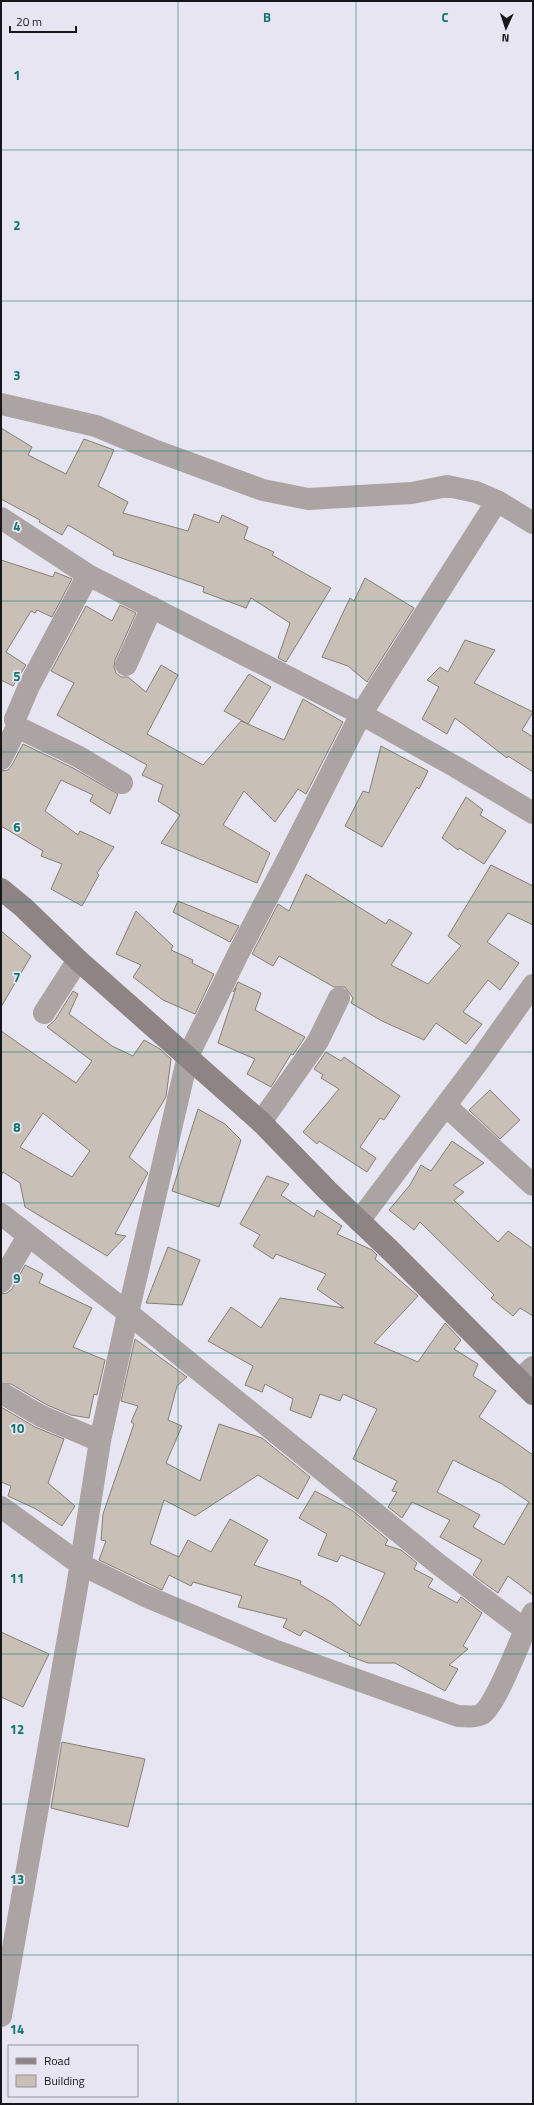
<svg xmlns="http://www.w3.org/2000/svg" width="534" height="2105" viewBox="0 0 534 2105" font-family="'Titillium Web',sans-serif">
  <style>
    .building { fill: #c8c0b6; stroke: #867f75; fill-rule: evenodd }
    .lines { fill: none; stroke-linecap: round; stroke-linejoin: round }
    .street { stroke: #aba4a3; stroke-width: 22 }
    .secondary { stroke: #8d8483; stroke-width: 22 }
    .grid { fill: none; stroke: #0f766e; stroke-width: 1; stroke-opacity: 0.55 }
    .grid-label { font-size: 13px; text-anchor: middle; font-weight: bold; fill: #0f766e; stroke: #e8e5f2; stroke-width: 3.5; stroke-linejoin: round; paint-order: stroke }
  </style>
  <rect width="100%" height="100%" fill="#e8e5f2"/>
  <path class="building" d="M 1,428 L 32,447 L 28,455 L 66,474 L 84,439 L 114,450 L 98,486 L 128,502 L 123,513 L 188,531 L 194,514 L 219,523 L 222,515 L 248,527 L 244,539 L 274,552 L 272,555 L 331,588 L 286,662 L 278,658 L 290,623 L 251,598 L 246,608 L 203,592 L 204,587 L 113,555 L 114,552 L 68,525 L 62,535 L 39,522 L 40,520 L 1,499 Z
    M 1,560 L 53,577 L 55,572 L 72,579 L 52,617 L 37,610 L 35,613 L 31,611 L 6,652 L 26,665 L 13,686 L 1,680 Z
    M 365,578 L 414,608 L 367,682 L 348,666 L 322,657 L 350,598 L 354,601 Z
    M 120,605 L 136,613 L 115,660 L 114,667 L 116,673 L 121,677 L 128,677 L 146,692 L 161,665 L 178,675 L 147,734 L 203,765 L 241,721 L 284,740 L 303,699 L 343,722 L 306,794 L 298,789 L 275,822 L 244,791 L 223,825 L 270,853 L 257,883 L 161,843 L 180,815 L 158,801 L 163,785 L 142,775 L 147,765 L 57,715 L 74,683 L 51,671 L 86,606 L 112,621 Z
    M 465,640 L 495,650 L 474,683 L 533,712 L 522,730 L 533,737 L 533,772 L 508,756 L 507,758 L 455,718 L 447,734 L 422,719 L 439,687 L 427,680 L 440,667 L 448,672 Z
    M 249,674 L 271,687 L 248,724 L 224,711 Z
    M 23,744 L 73,768 L 118,794 L 110,814 L 90,801 L 93,795 L 61,780 L 45,811 L 78,835 L 80,831 L 114,847 L 97,873 L 99,875 L 82,906 L 51,889 L 62,864 L 41,856 L 43,851 L 1,826 L 1,771 L 8,770 L 12,765 Z
    M 381,746 L 428,771 L 419,789 L 417,787 L 382,847 L 345,826 L 363,791 L 369,793 Z
    M 466,797 L 483,810 L 480,815 L 506,831 L 484,864 L 459,848 L 458,850 L 442,838 Z
    M 491,865 L 533,886 L 533,925 L 508,913 L 487,942 L 519,963 L 500,990 L 488,980 L 463,1012 L 482,1024 L 466,1044 L 436,1023 L 424,1040 L 382,1021 L 351,1003 L 353,998 L 345,987 L 334,987 L 279,956 L 273,966 L 252,954 L 278,904 L 289,911 L 306,874 L 386,924 L 389,919 L 412,933 L 391,965 L 428,984 L 461,946 L 448,936 Z
    M 178,901 L 239,926 L 230,942 L 173,912 Z
    M 136,911 L 173,946 L 171,950 L 193,960 L 192,963 L 214,974 L 195,1014 L 163,1000 L 133,977 L 141,965 L 116,954 Z
    M 1,931 L 31,956 L 1,1007 Z
    M 238,982 L 261,993 L 255,1010 L 305,1037 L 293,1055 L 291,1054 L 271,1087 L 247,1074 L 255,1059 L 218,1043 L 236,988 L 233,992 Z
    M 73,991 L 78,994 L 69,1014 L 112,1046 L 133,1056 L 144,1040 L 160,1049 L 171,1059 L 166,1097 L 129,1157 L 148,1173 L 115,1234 L 126,1236 L 107,1256 L 25,1207 L 20,1183 L 3,1172 L 1,1176 L 1,1031 L 76,1083 L 92,1061 L 47,1027 L 55,1020 ZM 43,1113 L 90,1151 L 72,1177 L 20,1147 Z
    M 326,1052 L 341,1061 L 344,1057 L 400,1096 L 384,1120 L 380,1118 L 360,1147 L 376,1158 L 367,1172 L 319,1141 L 317,1144 L 303,1132 L 339,1089 L 321,1078 L 323,1075 L 314,1069 Z
    M 490,1090 L 520,1120 L 500,1139 L 469,1110 Z
    M 198,1109 L 225,1124 L 241,1140 L 219,1207 L 172,1191 Z
    M 452,1141 L 484,1163 L 453,1185 L 464,1192 L 454,1200 L 498,1242 L 508,1231 L 533,1249 L 533,1316 L 520,1308 L 513,1316 L 491,1298 L 494,1295 L 420,1222 L 414,1230 L 389,1210 L 410,1185 L 421,1165 L 431,1171 Z
    M 267,1176 L 289,1184 L 281,1195 L 314,1217 L 317,1210 L 342,1226 L 337,1234 L 372,1250 L 377,1255 L 375,1259 L 418,1296 L 374,1343 L 418,1362 L 445,1323 L 461,1340 L 454,1349 L 478,1364 L 473,1376 L 496,1391 L 479,1417 L 533,1455 L 533,1595 L 508,1576 L 498,1593 L 473,1575 L 482,1560 L 440,1537 L 450,1520 L 412,1502 L 402,1518 L 388,1507 L 397,1492 L 392,1491 L 397,1481 L 353,1459 L 377,1409 L 343,1394 L 340,1401 L 320,1394 L 311,1418 L 290,1410 L 293,1399 L 265,1384 L 262,1392 L 245,1385 L 253,1366 L 208,1341 L 231,1307 L 261,1328 L 280,1298 L 344,1308 L 317,1289 L 326,1274 L 276,1254 L 273,1259 L 253,1246 L 260,1235 L 240,1224 ZM 453,1460 L 502,1484 L 529,1502 L 504,1545 L 473,1527 L 480,1515 L 437,1492 Z
    M 168,1247 L 200,1260 L 182,1305 L 146,1303 Z
    M 25,1265 L 43,1274 L 39,1283 L 92,1308 L 73,1347 L 105,1360 L 97,1395 L 94,1394 L 89,1418 L 71,1415 L 47,1405 L 11,1384 L 1,1384 L 1,1294 L 7,1293 L 12,1289 Z
    M 135,1339 L 187,1377 L 177,1386 L 168,1420 L 182,1426 L 166,1463 L 200,1481 L 219,1424 L 262,1438 L 310,1477 L 298,1499 L 258,1475 L 195,1516 L 164,1500 L 150,1544 L 179,1557 L 188,1540 L 211,1552 L 230,1519 L 268,1540 L 254,1565 L 301,1581 L 300,1584 L 331,1602 L 360,1626 L 385,1573 L 341,1555 L 337,1562 L 318,1555 L 327,1534 L 299,1518 L 315,1491 L 353,1511 L 388,1540 L 385,1545 L 401,1550 L 417,1563 L 414,1569 L 433,1579 L 428,1587 L 457,1603 L 461,1597 L 482,1613 L 463,1646 L 468,1649 L 449,1665 L 458,1669 L 445,1691 L 395,1663 L 368,1663 L 349,1656 L 350,1654 L 304,1630 L 300,1636 L 283,1627 L 287,1619 L 238,1607 L 242,1596 L 193,1582 L 191,1586 L 169,1575 L 162,1590 L 99,1560 L 106,1541 L 101,1540 L 103,1514 L 134,1424 L 131,1422 L 138,1406 L 121,1401 Z
    M 1,1407 L 35,1427 L 64,1439 L 48,1483 L 75,1506 L 62,1526 L 36,1509 L 8,1496 L 11,1486 L 1,1482 Z
    M 1,1632 L 49,1654 L 23,1707 L 1,1697 Z
    M 62,1742 L 145,1759 L 128,1827 L 51,1808 Z"/>
  <g class="lines">
    <path class="street" d="M 1,404 L 96,426 L 151,449 L 263,490 L 308,499 L 412,493 L 447,486 L 476,492 L 497,501 L 533,523
      M 1,518 L 88,575 L 361,714 L 456,767 L 533,813
      M 126,665 L 152,607
      M 17,727 L 15,719 L 29,686 L 88,575
      M 1,759 L 17,727 L 79,757 L 122,783
      M 44,1013 L 78,960
      M 446,1106 L 533,1185
      M 261,1122 L 318,1041 L 339,998
      M 1,1214 L 128,1313 L 438,1564 L 524,1629
      M 359,1221 L 479,1061 L 533,985
      M 1,1282 L 28,1236
      M 519,1380 L 533,1367
      M 5,1395 L 41,1416 L 100,1441
      M 1,1507 L 80,1564 L 143,1595 L 271,1649 L 458,1716 C 466,1716 475,1718 482,1714 C 498,1703 522,1633 533,1613
      M 1,2016 L 77,1587 L 100,1441 L 128,1313 L 188,1056 L 239,952 L 285,864 L 361,714 L 497,501"/>
    <path class="secondary" d="M 1,889 L 23,907 L 78,960 L 261,1122 L 328,1191 L 391,1251 L 533,1394"/>
  </g>
  <path class="grid" d="M 178,1 L 178,2104M 356,1 L 356,2104M 1,150 L 533,150M 1,301 L 533,301M 1,451 L 533,451M 1,601 L 533,601M 1,752 L 533,752M 1,902 L 533,902M 1,1052 L 533,1052M 1,1203 L 533,1203M 1,1353 L 533,1353M 1,1504 L 533,1504M 1,1654 L 533,1654M 1,1804 L 533,1804M 1,1955 L 533,1955"/>
  <g class="grid-label">
    <text x="267" y="22">B</text>
    <text x="445" y="22">C</text>
    <text x="17" y="80">1</text>
    <text x="17" y="230">2</text>
    <text x="17" y="380">3</text>
    <text x="17" y="531">4</text>
    <text x="17" y="681">5</text>
    <text x="17" y="832">6</text>
    <text x="17" y="982">7</text>
    <text x="17" y="1132">8</text>
    <text x="17" y="1283">9</text>
    <text x="17" y="1433">10</text>
    <text x="17" y="1583">11</text>
    <text x="17" y="1734">12</text>
    <text x="17" y="1884">13</text>
    <text x="17" y="2034">14</text>
  </g>
  <rect width="534" height="2105" fill="none" stroke="#17161a" stroke-width="4"/>
  <rect x="8" y="2045" width="130" height="52" fill="#e8e5f2" stroke="#94929c"/>
  <rect x="16" y="2058" width="20" height="6" fill="#8d8483" stroke="#94929c"/>
  <text x="44" y="2065" font-size="12" fill="#17161a">Road</text>
  <rect x="16" y="2075" width="20" height="12" fill="#c8c0b6" stroke="#94929c"/>
  <text x="44" y="2085" font-size="12" fill="#17161a">Building</text>
  <g transform="translate(506 28) rotate(183)" stroke="#e8e5f2" stroke-width="3" paint-order="stroke">
  <path d="M0-3L7 15L0 10L-7 15Z" fill="#17161a"/>
  <text y="-6" font-size="11" font-weight="bold" text-anchor="middle" fill="#17161a">N</text>
  </g>
  <path d="M10 26v6h66v-6" fill="none" stroke="#17161a" stroke-width="2"/>
  <text x="16" y="26" font-size="12" fill="#17161a" stroke="#e8e5f2" stroke-width="3" paint-order="stroke">20 m</text>
</svg>
